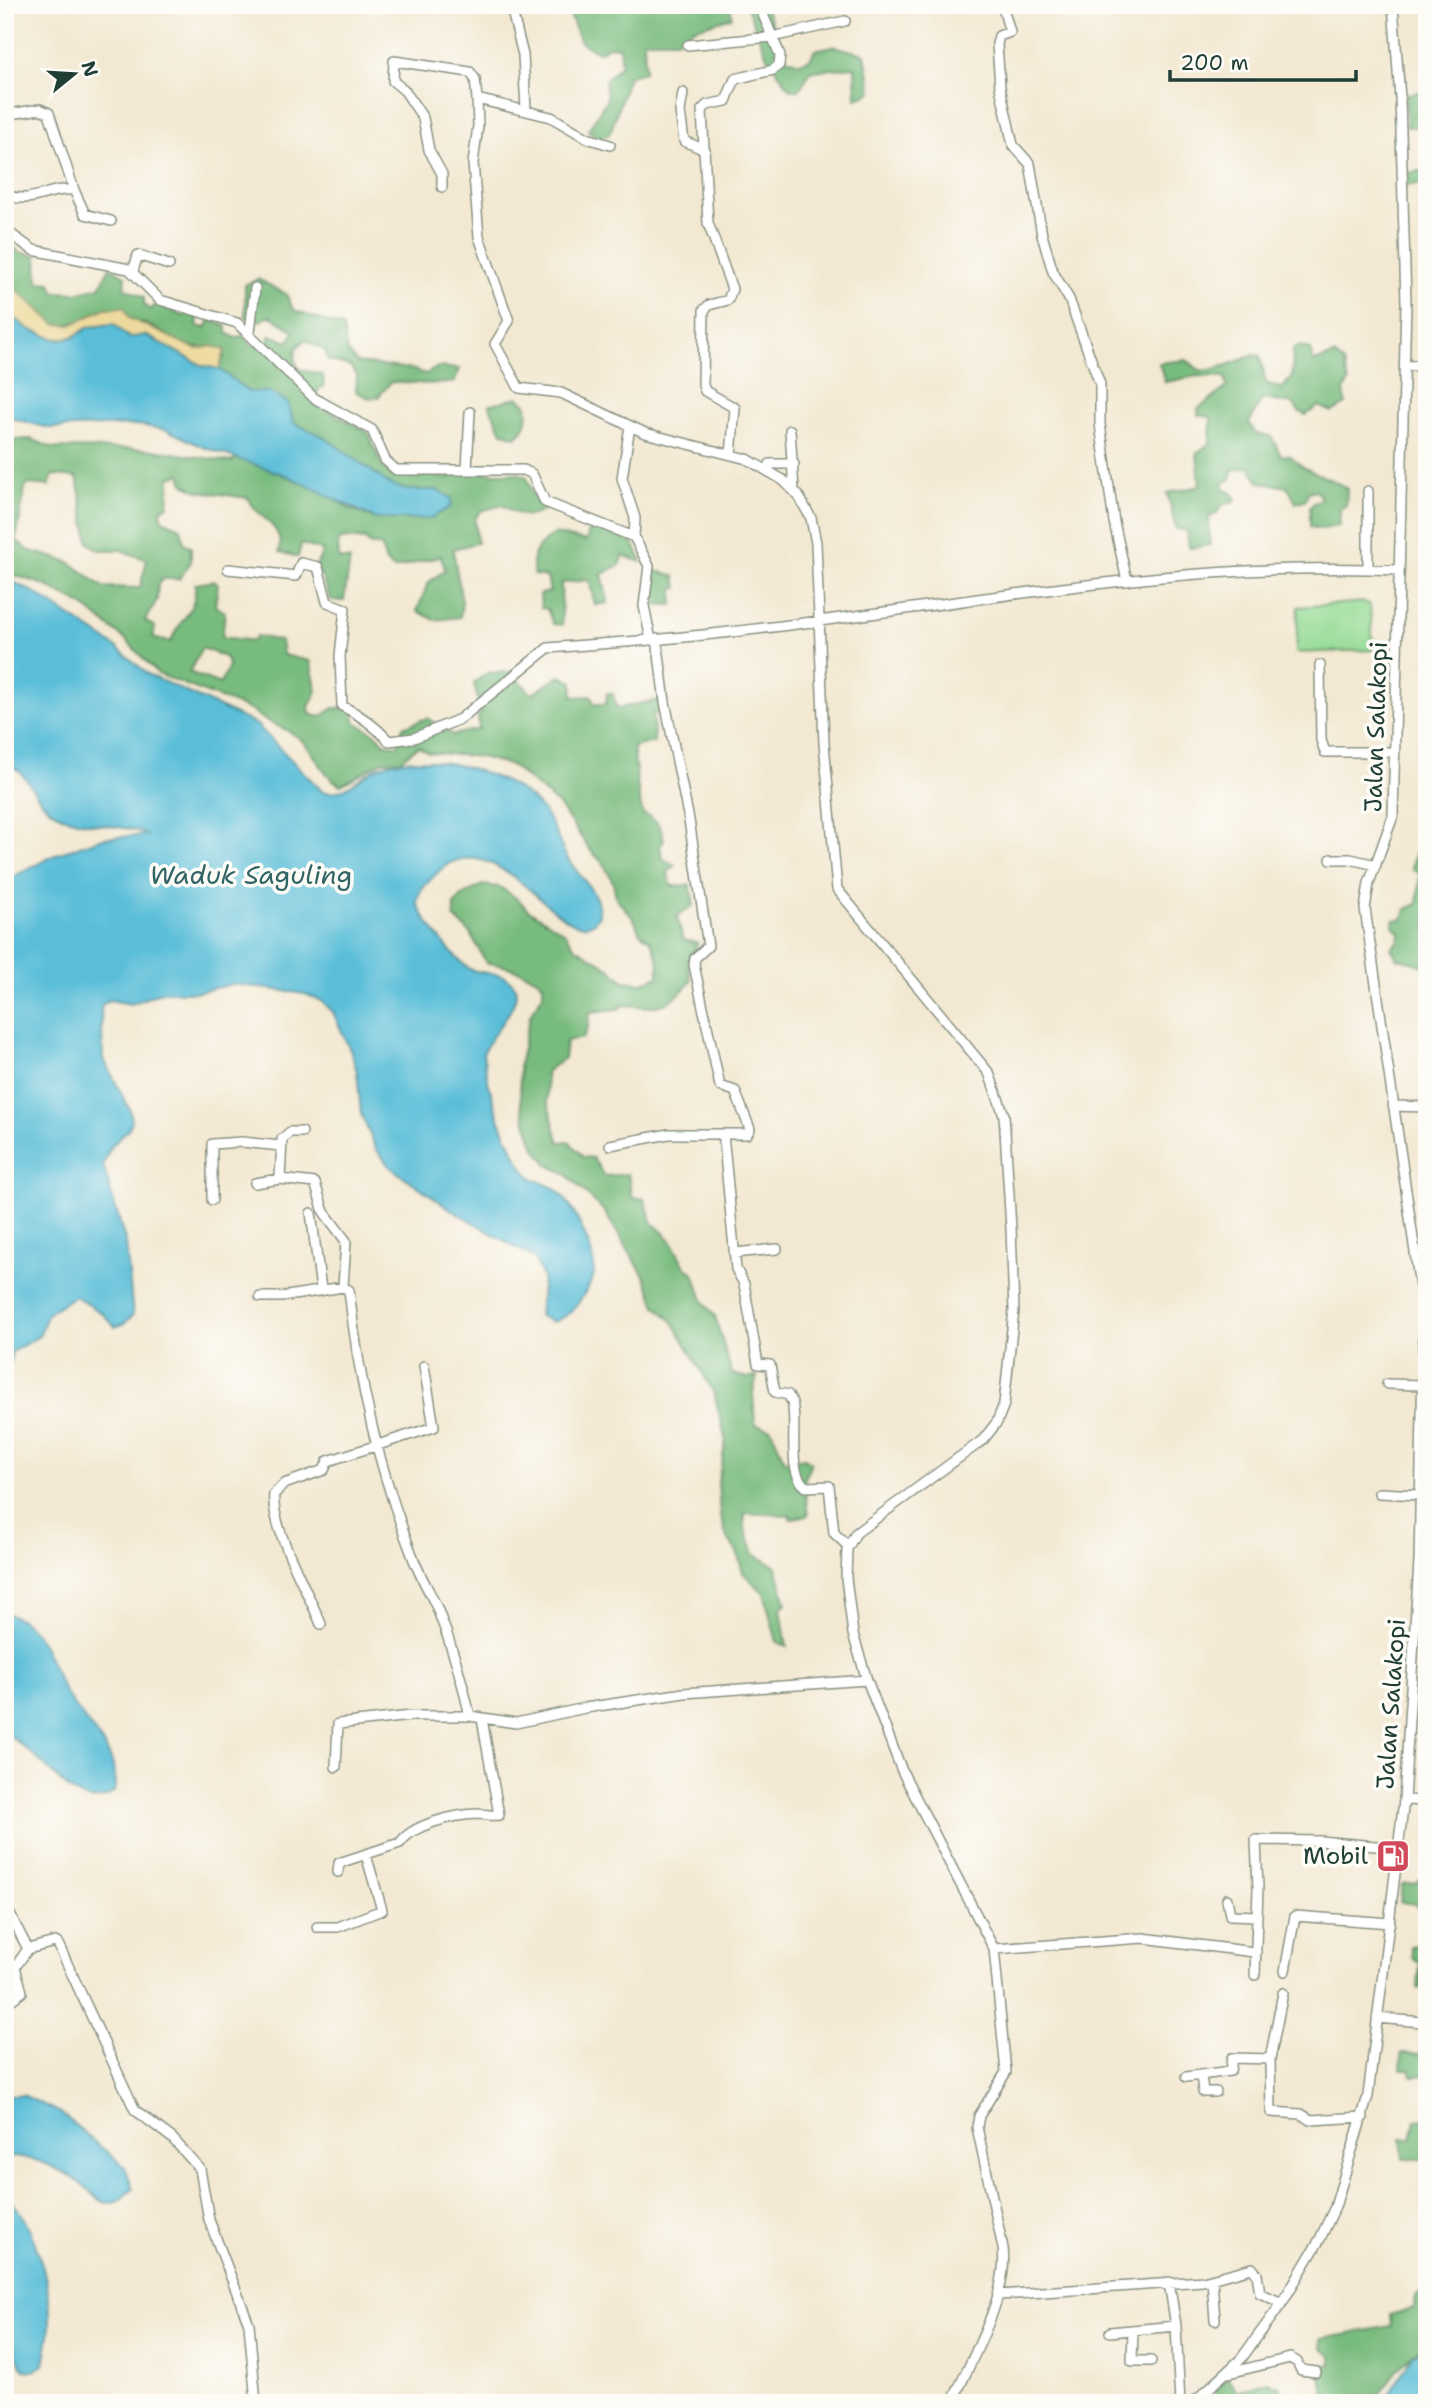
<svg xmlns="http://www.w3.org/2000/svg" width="1432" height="2408" viewBox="0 0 1432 2408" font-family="'Shantell Sans',sans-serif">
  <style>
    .green { fill: #95db95; stroke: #5a8c64; stroke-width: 2 }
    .forest { fill: #78bb7e; stroke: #4c7c59; stroke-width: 2; fill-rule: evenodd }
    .sand { fill: #eeda9e; stroke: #868c69; stroke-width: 2 }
    .water { fill: #5abed8; stroke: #3c7e86; stroke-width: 2 }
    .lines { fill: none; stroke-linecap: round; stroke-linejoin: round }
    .minor-casing { stroke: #899282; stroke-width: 12 }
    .minor { stroke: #fff; stroke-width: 9 }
    .labels { text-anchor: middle; stroke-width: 7; stroke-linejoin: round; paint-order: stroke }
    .street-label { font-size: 24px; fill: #1f3d34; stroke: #fdfcf7 }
    .poi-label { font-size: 24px; fill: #1f3d34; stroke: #fdfcf7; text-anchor: end }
    .water-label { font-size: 26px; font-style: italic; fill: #316465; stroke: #fdfcf7 }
  </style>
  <rect width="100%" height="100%" fill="#fdfcf7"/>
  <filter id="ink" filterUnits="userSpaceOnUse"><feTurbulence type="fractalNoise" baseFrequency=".0143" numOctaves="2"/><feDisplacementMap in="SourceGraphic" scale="14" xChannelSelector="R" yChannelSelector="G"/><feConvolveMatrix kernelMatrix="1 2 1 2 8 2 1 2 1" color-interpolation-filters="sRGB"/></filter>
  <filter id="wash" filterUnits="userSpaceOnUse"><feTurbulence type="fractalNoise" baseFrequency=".00686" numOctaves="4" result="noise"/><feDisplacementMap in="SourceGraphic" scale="28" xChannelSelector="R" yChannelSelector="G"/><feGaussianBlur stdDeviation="1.57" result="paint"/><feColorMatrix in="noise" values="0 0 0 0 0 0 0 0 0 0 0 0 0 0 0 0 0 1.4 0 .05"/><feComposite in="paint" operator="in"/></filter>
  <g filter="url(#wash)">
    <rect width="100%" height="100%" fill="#f3e8d1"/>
    <path class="green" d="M 1365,602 L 1370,605 L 1373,650 L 1296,653 L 1298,607 Z"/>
    <path class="forest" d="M 566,5 L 730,5 L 732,17 L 693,29 L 678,40 L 644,40 L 645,72 L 629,76 L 611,130 L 608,135 L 596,137 L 588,130 L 607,99 L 605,80 L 621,65 L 619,47 L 609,46 L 599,52 L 581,43 Z
      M 746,5 L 764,5 L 787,59 L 800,63 L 810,59 L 815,50 L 833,46 L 865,54 L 872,92 L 856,99 L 855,67 L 811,71 L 799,90 L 791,90 L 768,59 Z
      M 1427,91 L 1427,127 L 1407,127 L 1405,94 Z
      M 1427,170 L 1427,184 L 1407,185 L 1406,173 Z
      M 5,240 L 19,252 L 37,256 L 38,282 L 51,283 L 54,292 L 76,293 L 100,287 L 110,267 L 126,277 L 124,288 L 144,297 L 144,305 L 150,310 L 158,303 L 182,316 L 189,313 L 198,319 L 197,326 L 206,328 L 210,320 L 227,326 L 227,333 L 236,338 L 243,335 L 252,345 L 267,345 L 270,335 L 289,342 L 294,331 L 270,316 L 260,321 L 245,317 L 245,285 L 258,279 L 286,294 L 293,309 L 298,312 L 343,327 L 347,351 L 357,363 L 411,369 L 426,374 L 438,367 L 459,369 L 455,382 C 433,386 414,382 391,382 L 378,397 L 369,398 L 356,392 L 357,375 L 350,366 L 327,360 L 326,351 L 305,340 L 296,348 L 295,361 L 299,369 L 323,375 L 324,387 L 319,388 L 315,404 L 368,432 L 382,466 L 393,474 L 438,475 L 439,478 L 450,478 L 450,473 L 517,473 L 526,476 L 536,501 L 547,507 C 531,522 518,515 502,505 L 481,511 L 475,519 L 477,543 L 453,549 L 462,602 L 460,617 L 435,620 L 417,611 L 428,583 L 445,570 L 441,556 L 394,569 L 386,562 L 381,546 L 369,544 L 366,540 L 347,538 L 338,540 L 339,559 L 350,560 L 344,601 L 331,600 L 320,573 L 314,570 L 323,551 L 301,544 L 298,557 L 279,552 C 286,525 256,518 248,498 L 198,491 L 184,484 L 181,474 L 170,477 L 168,506 L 161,509 L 162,520 L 181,528 L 184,543 L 191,547 L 191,562 L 179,579 L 163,579 L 158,584 L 157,600 L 145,621 L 155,627 L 153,638 L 171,642 C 179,618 197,613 195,584 L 214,581 L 218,584 L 215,606 L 225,612 L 222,637 L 254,641 L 256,636 L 281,641 L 283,655 L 310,661 L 317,691 L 309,707 L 310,714 L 320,717 L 334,708 L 354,709 L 355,722 L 376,734 L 386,744 L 398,745 L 403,727 L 427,718 L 453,735 L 479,729 L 478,716 L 481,713 L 474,683 L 487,673 L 511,672 L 532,694 L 560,676 L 573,682 L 573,697 L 591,696 L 594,704 L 606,704 L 607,693 L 613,694 L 617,708 L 660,700 L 663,712 L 653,714 L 654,742 L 633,747 C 637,771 636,791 643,814 C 657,819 661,826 664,839 L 660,847 L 663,859 L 675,865 L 668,872 L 671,886 L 690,885 L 694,905 L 677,916 L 683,940 L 698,943 L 688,961 L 691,981 C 668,1010 659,1008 623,1005 L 619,1009 L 590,1012 L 588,1028 L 583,1038 L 566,1041 L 564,1058 L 546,1072 L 547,1101 L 559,1142 L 569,1141 L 583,1157 L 593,1158 L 604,1176 L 628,1174 L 632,1197 L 644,1199 L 653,1223 L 670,1239 L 685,1267 L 694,1273 L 703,1301 L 715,1316 L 732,1374 L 748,1378 L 757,1376 L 753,1393 L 755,1424 L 771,1429 L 785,1461 L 805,1458 L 811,1463 L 804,1481 L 808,1515 L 790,1519 L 790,1515 L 745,1513 L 744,1525 L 754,1554 L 776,1567 L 786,1603 L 781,1609 L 787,1647 L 777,1642 L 764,1593 L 743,1573 L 737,1552 L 727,1538 L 720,1515 L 718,1481 L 726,1441 L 714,1393 L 673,1322 L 656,1306 L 646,1279 L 604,1211 L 565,1173 L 548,1165 L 534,1146 L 521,1105 L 519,1066 L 530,1015 L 543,995 L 543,985 C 536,974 498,963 486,963 L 471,934 L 454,917 L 454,905 L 462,896 L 482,885 L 500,887 L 519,900 L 527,909 L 564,932 L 575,947 L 611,969 L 624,981 L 643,983 L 658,976 L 659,962 L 651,941 L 640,933 L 634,919 L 616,898 L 613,882 L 603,863 L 591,851 L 558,804 L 512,766 L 481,757 L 428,752 L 418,746 L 401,760 L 383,761 L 341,785 C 322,776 316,752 300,739 C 286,726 266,725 253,711 L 158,674 L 126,640 L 82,605 L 45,585 L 5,572 L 5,460 L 15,440 L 31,439 L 53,448 L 147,449 L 231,462 L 238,457 L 324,491 L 348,508 L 376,519 L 429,519 L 437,490 L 406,490 L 391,485 L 324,437 L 294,423 L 269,392 L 249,392 L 219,369 L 224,356 L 213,346 C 188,353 172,337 150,326 C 143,322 135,322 129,318 L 126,313 L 94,313 L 82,321 L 60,326 L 45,319 L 5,279 ZM 53,475 L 77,477 L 89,543 L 99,550 L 121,550 L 147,560 L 140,588 L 103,587 L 69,562 L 28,550 L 16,540 L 25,488 L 29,484 L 49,486 ZM 202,648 L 225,657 L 229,666 L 220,684 L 189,672 Z
      M 1299,346 L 1310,349 L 1314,362 L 1334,355 L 1344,363 L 1349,382 L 1344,390 L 1346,404 L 1332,412 L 1319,406 L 1306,415 L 1298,411 L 1294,404 L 1262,399 L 1249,423 L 1256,434 L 1271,436 L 1281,455 L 1291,456 C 1304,473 1329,475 1347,489 L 1346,505 L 1340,509 L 1339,526 L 1322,529 L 1310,527 L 1310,506 L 1321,498 L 1316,490 L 1308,492 L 1306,499 L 1296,503 L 1288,487 L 1259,482 L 1250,467 L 1232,470 L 1231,479 L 1224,483 L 1224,491 L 1231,492 L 1236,499 L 1233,503 L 1223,504 L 1217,513 L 1209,518 L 1210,545 L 1189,548 L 1187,531 L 1176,529 L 1167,493 L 1200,486 L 1197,453 L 1210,443 L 1211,417 L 1198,415 L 1198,409 L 1227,387 L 1225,377 L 1197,376 L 1165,382 L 1159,363 L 1186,360 C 1191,362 1195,368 1200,370 C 1209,373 1244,359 1254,355 L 1260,356 L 1266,383 L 1282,389 L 1292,377 L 1293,349 Z
      M 518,397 L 527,405 C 529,419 527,428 516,437 L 502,432 L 489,405 Z
      M 591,525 L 631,539 L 642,562 L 623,556 L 620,565 L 602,574 L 608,603 L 595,605 L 589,580 L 561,583 L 562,625 L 553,624 L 547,609 L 541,608 L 540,594 L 550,592 L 547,577 L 534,575 C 530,555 537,544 555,534 L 586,541 Z
      M 653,570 L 675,576 L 678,588 L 673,589 L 673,605 L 651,604 L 655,591 Z
      M 1427,840 L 1427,967 L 1397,958 L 1391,948 L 1399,940 L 1400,932 L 1393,926 L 1394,920 L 1403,919 L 1406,909 L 1417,904 L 1420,874 L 1412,868 C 1414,856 1417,846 1427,840 Z
      M 1427,1878 L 1427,1912 L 1420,1911 L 1416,1904 L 1400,1902 L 1402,1884 L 1416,1884 L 1421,1879 Z
      M 1427,1944 L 1427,1989 L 1418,1988 L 1420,1963 L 1412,1957 L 1410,1946 Z
      M 1401,2053 L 1427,2054 L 1427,2075 L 1411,2076 L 1410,2069 L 1401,2069 Z
      M 1427,2119 L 1427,2159 L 1403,2159 L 1401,2138 L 1411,2139 L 1415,2120 Z
      M 1427,2285 L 1427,2341 L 1397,2370 L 1374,2402 L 1314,2403 L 1325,2397 L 1319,2366 L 1332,2364 L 1332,2355 L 1322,2348 L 1321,2339 L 1391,2326 L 1390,2315 L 1414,2308 L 1416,2296 Z
      M 1227,2377 L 1237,2391 L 1268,2381 L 1281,2387 L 1288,2403 L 1220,2403 L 1214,2389 Z"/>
    <path class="sand" d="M 5,280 L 55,324 L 71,325 L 105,308 L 124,307 L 129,318 L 196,349 L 213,346 L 225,350 L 219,369 L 203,366 L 145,335 L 129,338 L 114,324 C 107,325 98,325 91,327 C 84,328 79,335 71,337 C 49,344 21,327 5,311 Z"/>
    <path class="water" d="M 5,311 L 29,329 L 58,340 L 74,337 L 89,327 L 114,324 L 129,338 L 145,335 L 203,366 L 219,369 L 249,392 L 269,392 L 288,403 L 294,423 L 324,437 L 391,485 L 406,490 L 437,490 L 452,498 L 451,507 L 429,519 L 376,519 L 288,476 L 203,447 L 167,430 L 138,425 L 48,428 L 8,417 L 5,415 Z
      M 5,578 L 34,592 L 116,647 L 149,675 L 256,724 L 322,791 C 346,798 362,772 383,765 C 427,750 507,772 538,805 C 551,818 556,835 564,852 C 574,874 600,889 599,915 C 572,967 500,815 439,871 C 431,879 419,890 417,901 C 419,915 459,965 472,970 C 490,976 504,969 516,988 C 518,1013 490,1031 483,1054 C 489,1095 502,1134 524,1169 C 532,1182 544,1181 555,1189 C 572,1201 594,1249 594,1270 C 595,1279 588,1287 584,1294 C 577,1306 567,1318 553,1322 L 539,1316 L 543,1277 L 534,1258 L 452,1210 L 390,1167 L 376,1149 L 361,1114 L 357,1072 L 351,1052 L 333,1012 L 322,1001 L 305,994 L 233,984 L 196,992 L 161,992 L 131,1004 L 109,1000 L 101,1006 L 103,1058 L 130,1110 L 132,1121 L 129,1128 L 110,1148 L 103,1165 L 126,1244 L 133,1315 L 125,1323 L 115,1327 L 103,1314 L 75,1296 L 48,1313 L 39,1336 L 12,1352 L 5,1386 L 5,881 L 57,854 L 103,838 L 147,835 C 126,823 84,828 58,814 C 30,800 32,772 5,763 Z
      M 5,1613 C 44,1622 49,1668 68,1697 C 87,1725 122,1754 114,1792 C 84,1814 63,1782 42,1763 C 30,1752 17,1742 5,1731 Z
      M 5,2095 L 23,2095 L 61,2113 L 125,2167 L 133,2188 C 128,2194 119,2203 110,2203 C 101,2204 90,2190 83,2185 C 60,2169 34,2154 5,2158 Z
      M 5,2196 C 32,2215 50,2283 50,2315 C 51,2331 47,2348 44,2364 L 34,2371 L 25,2370 C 0,2341 5,2237 5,2196 Z
      M 1427,2346 L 1427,2403 L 1384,2403 L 1413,2356 Z"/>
  </g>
  <g filter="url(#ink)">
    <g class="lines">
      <g class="minor-casing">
        <path id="minor" d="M 1002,5 L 1010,32 L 999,36 L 997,44 L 1000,87 L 1013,145 L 1030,164 L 1042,235 L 1053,272 L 1069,299 L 1100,384 L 1100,424 L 1114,522 L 1127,581
          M 512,11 L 523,55 L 526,109
          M 688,45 L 772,37 L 845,21
          M 683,93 L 680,111 L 684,141 L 705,150
          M 477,99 L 551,117 L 587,138 L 610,145
          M 5,115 L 40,109 L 49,113 L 74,190
          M 442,187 L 442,174 L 429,150 L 423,118 L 405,91 L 393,81 L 394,61 L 470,72 L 475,79 L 477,99 L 478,126 L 473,163 L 479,237 L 509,321 L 495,344 L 519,388 L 561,393 L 645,433 L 747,459 L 783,480 L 798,495 L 811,518 L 816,543 L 824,743 L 837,889 L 989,1073 L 1004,1115 L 1011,1228 L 1014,1310 L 1004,1404 L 997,1422 L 983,1440 L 856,1533 L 847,1549 L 846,1578 L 853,1634 L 867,1680 L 902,1771 L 994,1949 L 1006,2072 L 979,2116 L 977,2127 L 1003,2248 C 1009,2296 971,2359 952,2403
          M 5,195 C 34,205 48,187 74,190 L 85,214 L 111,221
          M 5,230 L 33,250 L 129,269 L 160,300 L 237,323 L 314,398 L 372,430 L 385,460 L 396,470 L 524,470 L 532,474 L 545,502 L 634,537 L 649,566 L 644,606 L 651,640 C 900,619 1148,558 1399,570
          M 133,271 L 138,255 L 169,265
          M 250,332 L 255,288
          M 1406,366 L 1427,365
          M 630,426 L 622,478 L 635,518 L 634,537
          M 790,430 L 794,490
          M 731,455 L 735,408 L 705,391 L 703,385 L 704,310 L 709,305 L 728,300 L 732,289 L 708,223 L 702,110 L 707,105 L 726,101 L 735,79 L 773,70 L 779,65 L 780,55 L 759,5
          M 770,464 L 794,464
          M 467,470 L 470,412
          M 1368,491 L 1368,568
          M 228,569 L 296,576 L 301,563 L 318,567 L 327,602 L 345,609 L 340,656 L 342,706 C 359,714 377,728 389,741 L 414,738 L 460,719 L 548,648 L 651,640
          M 657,639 L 665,702 L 689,820 L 708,946 L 695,958 L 694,965 L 720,1086 L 735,1091 L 750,1129 L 747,1134 L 723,1134 L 736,1269 L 744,1284 L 758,1364 L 770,1365 L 775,1392 L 788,1395 L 792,1402 C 798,1424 786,1473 806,1487 L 829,1486 L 834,1533 L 848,1546
          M 1320,665 L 1321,740 L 1325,752 L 1395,752
          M 1331,859 L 1350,859 L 1376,865
          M 1393,1106 L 1427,1107
          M 610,1145 L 669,1134 L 723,1134
          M 280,1179 L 282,1139 L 290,1132 L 302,1132
          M 255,1183 L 280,1179 L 315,1183 L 324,1212 L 346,1241 L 343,1287
          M 212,1200 L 212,1144 L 242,1142 L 281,1146
          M 311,1213 L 321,1289
          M 734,1253 L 777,1249
          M 260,1297 L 281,1297 L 343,1287 L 349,1290 C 359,1386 379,1469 414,1560 C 420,1576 430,1592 437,1608 C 451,1643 462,1679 470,1716 L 516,1723 L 585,1708 L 684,1693 L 867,1680
          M 1387,1384 L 1422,1385
          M 1379,1493 L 1421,1495
          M 321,1624 C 308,1592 270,1526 274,1494 L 284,1484 L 324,1470 L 328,1461 L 434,1427 L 424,1366
          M 336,1767 L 338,1724 L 411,1716 L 470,1716
          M 1404,1800 L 1427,1801
          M 338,1872 L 339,1863 L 400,1843 C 413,1824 454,1815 477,1814 C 485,1814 492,1816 499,1815 L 482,1719
          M 1227,1899 L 1230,1915 L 1257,1916
          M 5,1905 L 28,1949 L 55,1942 L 58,1944 L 135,2110 L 172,2138 L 200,2169 L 209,2220 L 249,2324 L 256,2403
          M 317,1927 L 338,1927 L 382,1910 L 366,1855
          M 994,1949 L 1143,1938 L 1254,1952
          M 1285,1971 L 1295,1916 L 1390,1923
          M 1255,1975 L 1258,1888 L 1256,1840 L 1320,1841 L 1398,1848
          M 1283,1993 L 1270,2059 L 1271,2112 L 1301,2114 L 1311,2120 L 1363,2117
          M 8,2002 L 22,1992 L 15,1967 L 28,1949
          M 1377,2018 L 1422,2022
          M 1201,2075 L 1203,2092 L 1216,2092
          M 1186,2077 L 1230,2071 L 1232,2058 L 1270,2059
          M 1212,2280 L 1215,2320
          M 1169,2282 L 1176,2326 L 1180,2403
          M 999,2295 L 1203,2281 L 1252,2268 L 1257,2274 L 1260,2293 L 1282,2303
          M 1133,2330 L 1132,2361 L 1151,2361
          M 1110,2332 L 1176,2326
          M 1229,2373 L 1290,2358 L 1297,2362 L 1301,2370 L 1316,2372
          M 1193,2403 L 1241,2359 L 1282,2303 L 1320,2239 L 1335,2207 L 1368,2096 L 1404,1800 L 1419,1562 L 1424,1314 L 1365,909 L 1369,883 L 1393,816 L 1406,303 L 1400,98 L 1393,5"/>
      </g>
      <use href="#minor" class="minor"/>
    </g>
  </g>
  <defs>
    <g id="fuel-square" transform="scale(1.75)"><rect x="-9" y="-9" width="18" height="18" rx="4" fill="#d1495b" stroke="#fdfcf7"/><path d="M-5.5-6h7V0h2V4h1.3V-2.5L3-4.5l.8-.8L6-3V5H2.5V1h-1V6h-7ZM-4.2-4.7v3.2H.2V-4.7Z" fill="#fff"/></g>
  </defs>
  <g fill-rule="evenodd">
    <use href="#fuel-square" x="1393" y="1856"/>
  </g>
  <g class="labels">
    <g class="street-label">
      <text transform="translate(1376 727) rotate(-88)" y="8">Jalan Salakopi</text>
      <text transform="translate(1391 1704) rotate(-86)" y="8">Jalan Salakopi</text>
    </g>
    <g class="poi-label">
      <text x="1368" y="1864">Mobil</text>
    </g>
    <g class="water-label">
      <text x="251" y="884">Waduk Saguling</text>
    </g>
  </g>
  <rect width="1432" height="2408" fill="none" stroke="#fdfcf7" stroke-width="28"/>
  <g transform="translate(74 74) rotate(72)" stroke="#fdfcf7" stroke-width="5" paint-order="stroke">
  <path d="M0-5L12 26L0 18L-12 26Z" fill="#1f3d34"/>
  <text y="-10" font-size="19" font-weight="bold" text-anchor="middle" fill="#1f3d34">N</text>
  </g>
  <path d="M1170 70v10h186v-10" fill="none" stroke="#1f3d34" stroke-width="3.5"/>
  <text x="1180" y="70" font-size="21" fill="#1f3d34" stroke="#fdfcf7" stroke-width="5" paint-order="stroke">200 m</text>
</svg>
